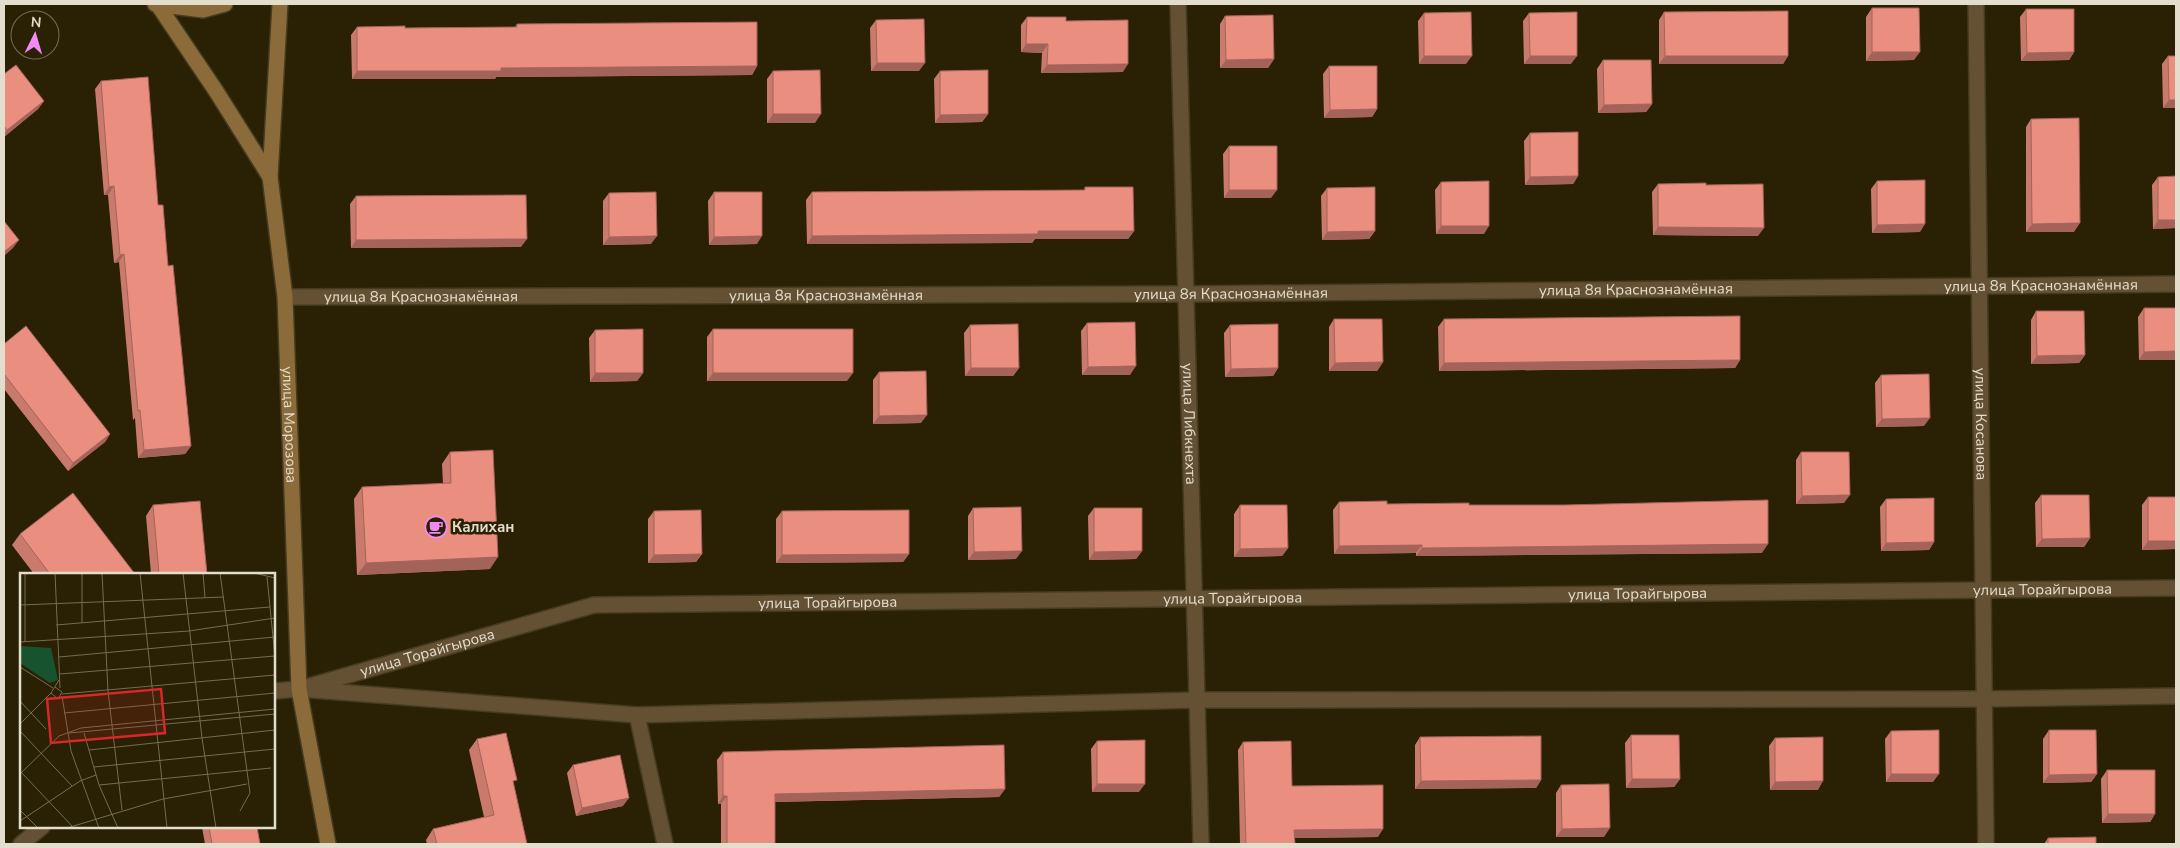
<svg xmlns="http://www.w3.org/2000/svg" width="2180" height="848" viewBox="0 0 2180 848" font-family="'Nunito Sans',sans-serif">
  <style>
    .lines { fill: none; stroke-linecap: round; stroke-linejoin: round }
    .street-casing { stroke: #443b20; stroke-width: 18 }
    .secondary-casing { stroke: #443b20; stroke-width: 18 }
    .street { stroke: #645133; stroke-width: 15 }
    .secondary { stroke: #8a6b39; stroke-width: 15 }
    .wall { fill: #c97a6d }
    .shaded-wall { fill: #a46359 }
    .building { fill: #ea8e7f; stroke: #a46359 }
    .labels { text-anchor: middle; stroke-width: 5; stroke-linejoin: round; paint-order: stroke }
    .street-label { font-size: 15px; fill: #e3ddcc; stroke: #2a2104 }
    .poi-label { font-size: 15px; font-weight: bold; fill: #e3ddcc; stroke: #2a2104; text-anchor: start }
    .inset-road { fill: none; stroke: #746c54; stroke-width: 1 }
    .view { fill: #d62828; fill-opacity: 0.15; stroke: #d62828; stroke-width: 2.5 }
    .inset-edge { fill: none; stroke: #e3ddcc; stroke-width: 2.5 }
  </style>
  <rect width="100%" height="100%" fill="#2a2104"/>
  <g class="lines">
    <g class="street-casing">
      <g id="street">
        <path id="s1" d="M 1178,4 L 1201,844"/>
        <path id="s2" d="M 1976,4 L 1986,844"/>
        <path id="s3" d="M 285,297 L 1185,294 L 2176,284"/>
        <path id="s4" d="M 310,686 L 594,605 L 2176,588"/>
        <path d="M 274,691 L 299,689 L 637,715 L 1196,700 L 1984,699 L 2176,696"/>
        <path d="M 637,715 L 665,844"/>
        <path d="M 21,844 L 42,827"/>
      </g>
    </g>
    <g class="secondary-casing">
      <g id="secondary">
        <path d="M 155,4 L 203,10 L 225,4"/>
        <path id="s5" d="M 280,4 L 270,177 L 285,297 L 299,689 L 328,844"/>
        <path d="M 158,5 L 216,91 L 270,177"/>
      </g>
    </g>
    <use href="#street" class="street"/>
    <use href="#secondary" class="secondary"/>
  </g>
  <path class="wall" d="M 1872,8 L 1914,60 L 1866,61 L 1866,17 Z
    M 2026,9 L 2074,52 L 2069,60 L 2021,61 L 2020,17 Z
    M 1664,12 L 1788,56 L 1783,64 L 1659,64 L 1659,20 Z
    M 1424,13 L 1466,64 L 1419,64 L 1418,21 Z
    M 1529,13 L 1571,64 L 1524,64 L 1523,21 Z
    M 1225,16 L 1274,59 L 1268,68 L 1220,68 L 1220,24 Z
    M 1027,17 L 1066,21 L 1123,72 L 1041,73 L 1042,53 L 1021,52 L 1021,25 Z
    M 876,20 L 919,71 L 871,71 L 870,28 Z
    M 517,24 L 757,66 L 752,75 L 496,77 L 495,79 L 352,79 L 351,35 L 357,27 L 405,28 L 515,27 Z
    M 2168,56 L 2176,56 L 2176,108 L 2163,108 L 2162,64 Z
    M 1603,60 L 1652,104 L 1646,112 L 1598,113 L 1597,69 Z
    M 1329,66 L 1377,109 L 1372,117 L 1324,118 L 1323,74 Z
    M 773,71 L 815,123 L 767,123 L 767,79 Z
    M 940,71 L 988,114 L 982,122 L 935,123 L 934,79 Z
    M 4,74 L 44,101 L 38,109 L 4,137 Z
    M 101,81 L 158,205 L 168,266 L 191,446 L 185,454 L 138,458 L 135,418 L 133,420 L 119,262 L 114,263 L 108,195 L 104,195 L 95,89 Z
    M 2031,119 L 2074,232 L 2026,232 L 2026,127 Z
    M 1530,133 L 1578,176 L 1573,184 L 1525,185 L 1524,141 Z
    M 1229,146 L 1271,198 L 1224,198 L 1223,154 Z
    M 2158,177 L 2176,228 L 2153,229 L 2152,185 Z
    M 1877,181 L 1920,232 L 1872,233 L 1871,189 Z
    M 1441,182 L 1484,234 L 1436,234 L 1435,190 Z
    M 1658,184 L 1706,185 L 1758,236 L 1653,235 L 1652,192 Z
    M 1085,187 L 1134,231 L 1128,239 L 1035,239 L 1032,243 L 807,244 L 806,200 L 812,192 L 1084,190 Z
    M 1327,188 L 1375,231 L 1369,239 L 1322,240 L 1321,196 Z
    M 714,192 L 757,244 L 709,245 L 708,201 Z
    M 609,193 L 651,244 L 603,245 L 603,201 Z
    M 356,196 L 521,247 L 351,248 L 350,204 Z
    M 2144,308 L 2176,308 L 2176,360 L 2139,360 L 2138,317 Z
    M 2036,311 L 2085,355 L 2079,363 L 2031,364 L 2031,320 Z
    M 1334,319 L 1383,362 L 1377,371 L 1329,371 L 1329,327 Z
    M 1444,319 L 1740,360 L 1735,368 L 1439,371 L 1438,327 Z
    M 1087,323 L 1130,375 L 1082,375 L 1081,331 Z
    M 970,325 L 1019,368 L 1013,376 L 965,376 L 964,333 Z
    M 1230,325 L 1278,368 L 1273,376 L 1225,377 L 1224,333 Z
    M 713,329 L 847,381 L 707,381 L 707,337 Z
    M 595,330 L 643,373 L 637,381 L 590,382 L 589,338 Z
    M 4,344 L 110,434 L 105,442 L 68,471 L 4,389 Z
    M 879,372 L 921,423 L 873,424 L 873,380 Z
    M 1881,375 L 1924,426 L 1876,427 L 1875,383 Z
    M 450,452 L 490,569 L 357,575 L 354,499 L 362,487 L 443,484 L 442,464 Z
    M 1801,452 L 1844,503 L 1796,504 L 1796,460 Z
    M 2041,495 L 2090,538 L 2084,547 L 2036,547 L 2035,503 Z
    M 2148,497 L 2176,549 L 2142,550 L 2142,505 Z
    M 1886,499 L 1934,542 L 1929,550 L 1881,551 L 1880,507 Z
    M 1339,502 L 1387,504 L 1469,505 L 1762,553 L 1416,556 L 1416,553 L 1334,554 L 1333,510 Z
    M 153,505 L 207,574 L 151,574 L 146,516 Z
    M 1240,505 L 1288,548 L 1282,556 L 1234,557 L 1234,514 Z
    M 973,508 L 1016,559 L 968,560 L 968,516 Z
    M 1094,508 L 1142,551 L 1136,559 L 1089,560 L 1088,516 Z
    M 654,511 L 702,554 L 696,562 L 648,563 L 648,519 Z
    M 782,511 L 909,554 L 903,562 L 776,563 L 776,519 Z
    M 20,534 L 135,574 L 34,574 L 12,545 Z
    M 2049,730 L 2097,774 L 2091,782 L 2043,783 L 2043,739 Z
    M 1891,731 L 1933,782 L 1886,782 L 1885,739 Z
    M 1631,735 L 1680,779 L 1674,787 L 1626,788 L 1625,743 Z
    M 1420,737 L 1541,780 L 1536,788 L 1415,789 L 1415,745 Z
    M 1775,738 L 1818,790 L 1770,790 L 1769,746 Z
    M 477,739 L 527,844 L 427,844 L 426,840 L 433,829 L 484,817 L 469,750 Z
    M 1097,741 L 1139,792 L 1092,792 L 1091,749 Z
    M 1243,742 L 1292,786 L 1378,837 L 1295,838 L 1295,844 L 1240,844 L 1238,750 Z
    M 723,752 L 1005,789 L 999,797 L 775,802 L 775,844 L 721,844 L 721,804 L 718,804 L 717,760 Z
    M 573,765 L 623,806 L 576,816 L 567,773 Z
    M 2107,770 L 2155,814 L 2150,822 L 2102,823 L 2101,779 Z
    M 1561,785 L 1604,837 L 1556,837 L 1556,793 Z
    M 202,827 L 257,827 L 260,844 L 205,844 Z
    M 2048,838 L 2096,844 L 2044,844 Z"/>
  <path class="shaded-wall" d="M 1026,44 L 1048,44 L 1042,53 L 1021,52 Z
    M 1872,52 L 1920,52 L 1914,60 L 1866,61 Z
    M 2074,52 L 2069,60 L 2021,61 L 2027,53 Z
    M 1424,56 L 1472,56 L 1466,64 L 1419,64 Z
    M 1530,56 L 1577,56 L 1571,64 L 1524,64 Z
    M 1665,56 L 1788,56 L 1783,64 L 1659,64 Z
    M 1274,59 L 1268,68 L 1220,68 L 1226,60 Z
    M 877,63 L 925,63 L 919,71 L 871,71 Z
    M 1128,64 L 1123,72 L 1041,73 L 1047,65 Z
    M 757,66 L 752,75 L 496,77 L 495,79 L 352,79 L 357,71 L 501,68 Z
    M 2169,100 L 2176,100 L 2176,108 L 2163,108 Z
    M 44,101 L 38,109 L 4,137 L 4,135 L 7,130 Z
    M 1652,104 L 1646,112 L 1598,113 L 1604,105 Z
    M 1377,109 L 1372,117 L 1324,118 L 1330,110 Z
    M 773,114 L 821,114 L 815,123 L 767,123 Z
    M 988,114 L 982,122 L 935,123 L 940,115 Z
    M 1578,176 L 1573,184 L 1525,185 L 1530,177 Z
    M 114,186 L 108,195 L 104,195 L 109,187 Z
    M 1229,190 L 1277,190 L 1271,198 L 1224,198 Z
    M 2158,220 L 2176,220 L 2176,228 L 2153,229 Z
    M 2080,223 L 2074,232 L 2026,232 L 2032,224 Z
    M 1925,224 L 1920,232 L 1872,233 L 1877,225 Z
    M 1441,226 L 1489,226 L 1484,234 L 1436,234 Z
    M 1658,227 L 1764,228 L 1758,236 L 1653,235 Z
    M 1038,231 L 1134,231 L 1128,239 L 1035,239 L 1032,243 L 807,244 L 812,236 Z
    M 1375,231 L 1369,239 L 1322,240 L 1327,232 Z
    M 657,236 L 651,244 L 603,245 L 609,237 Z
    M 762,236 L 757,244 L 709,245 L 714,237 Z
    M 527,239 L 521,247 L 351,248 L 356,240 Z
    M 19,240 L 13,248 L 4,256 L 4,252 Z
    M 124,254 L 119,262 L 114,263 L 120,255 Z
    M 2176,351 L 2176,360 L 2139,360 L 2144,352 Z
    M 2085,355 L 2079,363 L 2031,364 L 2037,356 Z
    M 1740,360 L 1735,368 L 1439,371 L 1444,363 Z
    M 1383,362 L 1377,371 L 1329,371 L 1335,363 Z
    M 1136,366 L 1130,375 L 1082,375 L 1088,367 Z
    M 971,368 L 1019,368 L 1013,376 L 965,376 Z
    M 1278,368 L 1273,376 L 1225,377 L 1231,369 Z
    M 595,373 L 643,373 L 637,381 L 590,382 Z
    M 713,373 L 853,373 L 847,381 L 707,381 Z
    M 927,415 L 921,423 L 873,424 L 879,416 Z
    M 1930,418 L 1924,426 L 1876,427 L 1882,419 Z
    M 110,434 L 105,442 L 68,471 L 73,463 Z
    M 191,446 L 185,454 L 138,458 L 144,450 Z
    M 1850,495 L 1844,503 L 1796,504 L 1802,496 Z
    M 2090,538 L 2084,547 L 2036,547 L 2042,539 Z
    M 2148,541 L 2176,541 L 2176,549 L 2142,550 Z
    M 1934,542 L 1929,550 L 1881,551 L 1886,543 Z
    M 1768,544 L 1762,553 L 1416,556 L 1422,548 Z
    M 1422,545 L 1416,553 L 1334,554 L 1339,546 Z
    M 1288,548 L 1282,556 L 1234,557 L 1240,549 Z
    M 1022,551 L 1016,559 L 968,560 L 974,552 Z
    M 1142,551 L 1136,559 L 1089,560 L 1094,552 Z
    M 702,554 L 696,562 L 648,563 L 654,555 Z
    M 909,554 L 903,562 L 776,563 L 782,555 Z
    M 498,557 L 490,569 L 357,575 L 366,563 Z
    M 1891,774 L 1939,774 L 1933,782 L 1886,782 Z
    M 2097,774 L 2091,782 L 2043,783 L 2049,775 Z
    M 1632,779 L 1680,779 L 1674,787 L 1626,788 Z
    M 1541,780 L 1536,788 L 1415,789 L 1421,781 Z
    M 1823,781 L 1818,790 L 1770,790 L 1775,782 Z
    M 1097,784 L 1145,784 L 1139,792 L 1092,792 Z
    M 1005,789 L 999,797 L 769,802 L 775,794 Z
    M 723,796 L 727,796 L 721,804 L 718,804 Z
    M 629,798 L 623,806 L 576,816 L 582,808 Z
    M 2108,814 L 2155,814 L 2150,822 L 2102,823 Z
    M 1610,828 L 1604,837 L 1556,837 L 1562,829 Z
    M 1383,829 L 1378,837 L 1289,838 L 1294,830 Z"/>
  <path class="building" d="M 1872,8 L 1919,8 L 1920,52 L 1872,52 Z
    M 2026,9 L 2074,9 L 2074,52 L 2027,53 Z
    M 1788,11 L 1788,56 L 1665,56 L 1664,12 Z
    M 1471,12 L 1472,56 L 1424,56 L 1424,13 Z
    M 1577,12 L 1577,56 L 1530,56 L 1529,13 Z
    M 1273,15 L 1274,59 L 1226,60 L 1225,16 Z
    M 1027,17 L 1066,17 L 1066,21 L 1128,20 L 1128,64 L 1047,65 L 1048,44 L 1026,44 Z
    M 924,19 L 925,63 L 877,63 L 876,20 Z
    M 757,22 L 757,66 L 501,68 L 501,71 L 357,71 L 357,27 L 405,26 L 405,28 L 517,27 L 517,24 Z
    M 2168,56 L 2176,56 L 2176,100 L 2169,100 Z
    M 1603,60 L 1651,60 L 1652,104 L 1604,105 Z
    M 16,65 L 44,101 L 7,130 L 4,126 L 4,74 Z
    M 1329,66 L 1377,66 L 1377,109 L 1330,110 Z
    M 820,70 L 821,114 L 773,114 L 773,71 Z
    M 988,70 L 988,114 L 940,115 L 940,71 Z
    M 148,77 L 158,205 L 163,205 L 168,266 L 173,265 L 191,446 L 144,450 L 140,410 L 138,411 L 124,254 L 120,255 L 114,186 L 109,187 L 101,81 Z
    M 2079,118 L 2080,223 L 2032,224 L 2031,119 Z
    M 1578,132 L 1578,176 L 1530,177 L 1530,133 Z
    M 1229,146 L 1277,146 L 1277,190 L 1229,190 Z
    M 2176,176 L 2176,220 L 2158,220 L 2158,177 Z
    M 1925,180 L 1925,224 L 1877,225 L 1877,181 Z
    M 1489,181 L 1489,226 L 1441,226 L 1441,182 Z
    M 1706,183 L 1706,185 L 1763,184 L 1764,228 L 1658,227 L 1658,184 Z
    M 1085,187 L 1133,187 L 1134,231 L 1038,231 L 1038,234 L 812,236 L 812,192 L 1085,190 Z
    M 1375,187 L 1375,231 L 1327,232 L 1327,188 Z
    M 656,192 L 657,236 L 609,237 L 609,193 Z
    M 714,192 L 762,192 L 762,236 L 714,237 Z
    M 526,195 L 527,239 L 356,240 L 356,196 Z
    M 4,221 L 19,240 L 4,252 Z
    M 2144,308 L 2176,308 L 2176,351 L 2144,352 Z
    M 2036,311 L 2084,311 L 2085,355 L 2037,356 Z
    M 1740,316 L 1740,360 L 1444,363 L 1444,319 Z
    M 1334,319 L 1382,319 L 1383,362 L 1335,363 Z
    M 1135,322 L 1136,366 L 1088,367 L 1087,323 Z
    M 1018,324 L 1019,368 L 971,368 L 970,325 Z
    M 1278,324 L 1278,368 L 1231,369 L 1230,325 Z
    M 26,326 L 110,434 L 73,463 L 4,374 L 4,344 Z
    M 643,329 L 643,373 L 595,373 L 595,330 Z
    M 713,329 L 853,329 L 853,373 L 713,373 Z
    M 926,371 L 927,415 L 879,416 L 879,372 Z
    M 1929,374 L 1930,418 L 1882,419 L 1881,375 Z
    M 493,450 L 498,557 L 366,563 L 362,487 L 451,483 L 450,452 Z
    M 1801,452 L 1849,452 L 1850,495 L 1802,496 Z
    M 73,493 L 135,574 L 50,574 L 20,534 Z
    M 2041,495 L 2089,495 L 2090,538 L 2042,539 Z
    M 2148,497 L 2176,497 L 2176,541 L 2148,541 Z
    M 1934,498 L 1934,542 L 1886,543 L 1886,499 Z
    M 1768,500 L 1768,544 L 1422,548 L 1422,545 L 1339,546 L 1339,502 L 1387,501 L 1387,504 L 1469,503 L 1469,505 L 1565,505 Z
    M 200,501 L 207,574 L 159,574 L 153,505 Z
    M 1240,505 L 1287,505 L 1288,548 L 1240,549 Z
    M 1021,507 L 1022,551 L 974,552 L 973,508 Z
    M 1094,508 L 1142,508 L 1142,551 L 1094,552 Z
    M 701,510 L 702,554 L 654,555 L 654,511 Z
    M 909,510 L 909,554 L 782,555 L 782,511 Z
    M 1939,730 L 1939,774 L 1891,774 L 1891,731 Z
    M 2049,730 L 2096,730 L 2097,774 L 2049,775 Z
    M 506,733 L 517,780 L 513,781 L 527,844 L 437,844 L 433,829 L 494,815 L 477,739 Z
    M 1631,735 L 1679,735 L 1680,779 L 1632,779 Z
    M 1541,736 L 1541,780 L 1421,781 L 1420,737 Z
    M 1823,737 L 1823,781 L 1775,782 L 1775,738 Z
    M 1145,740 L 1145,784 L 1097,784 L 1097,741 Z
    M 1291,741 L 1292,786 L 1383,785 L 1383,829 L 1294,830 L 1295,844 L 1246,844 L 1243,742 Z
    M 1004,745 L 1005,789 L 775,794 L 775,844 L 727,844 L 727,796 L 723,796 L 723,752 Z
    M 620,755 L 629,798 L 582,808 L 573,765 Z
    M 2107,770 L 2155,770 L 2155,814 L 2108,814 Z
    M 1609,784 L 1610,828 L 1562,829 L 1561,785 Z
    M 209,827 L 257,827 L 260,844 L 212,844 Z
    M 2096,837 L 2096,844 L 2048,844 L 2048,838 Z"/>
  <defs>
    <g id="cafe-ring" transform="scale(1.125)"><circle r="9.5" fill="#2a2104" stroke="#f28af3" stroke-width="1.5"/><path d="M-5.5-4.5H6V0H3Q3 3.5 0 3.5H-2.5Q-5.5 3.5-5.5 0ZM3-3.2v2h1.7v-2ZM-6 4.5H4V6H-6Z" fill="#f28af3"/></g>
  </defs>
  <g fill-rule="evenodd">
    <use href="#cafe-ring" x="436" y="527"/>
  </g>
  <g class="labels">
    <g class="street-label">
      <text dy="5" stroke="none"><textPath href="#s3" startOffset="1756">улица 8я Краснознамённая</textPath></text>
      <text dy="5" stroke="none"><textPath href="#s3" startOffset="1351">улица 8я Краснознамённая</textPath></text>
      <text dy="5" stroke="none"><textPath href="#s3" startOffset="946">улица 8я Краснознамённая</textPath></text>
      <text dy="5" stroke="none"><textPath href="#s3" startOffset="541">улица 8я Краснознамённая</textPath></text>
      <text dy="5" stroke="none"><textPath href="#s3" startOffset="136">улица 8я Краснознамённая</textPath></text>
      <text dy="5" stroke="none"><textPath href="#s1" startOffset="420">улица Либкнехта</textPath></text>
      <text dy="5" stroke="none"><textPath href="#s2" startOffset="420">улица Косанова</textPath></text>
      <text dy="5" stroke="none"><textPath href="#s5" startOffset="422">улица Морозова</textPath></text>
      <text dy="5" stroke="none"><textPath href="#s4" startOffset="1744">улица Торайгырова</textPath></text>
      <text dy="5" stroke="none"><textPath href="#s4" startOffset="1339">улица Торайгырова</textPath></text>
      <text dy="5" stroke="none"><textPath href="#s4" startOffset="934">улица Торайгырова</textPath></text>
      <text dy="5" stroke="none"><textPath href="#s4" startOffset="529">улица Торайгырова</textPath></text>
      <text dy="5" stroke="none"><textPath href="#s4" startOffset="122">улица Торайгырова</textPath></text>
    </g>
    <g class="poi-label">
      <text x="452" y="532">Калихан</text>
    </g>
  </g>
  <g transform="translate(20 573)">
    <rect width="255" height="255" fill="#2a2104"/>
    <path d="M 0,73 L 31,75 L 38,107 L 30,110 L 0,90 Z" fill="#185330"/>
    <path class="inset-road" d="M 5,0 L 5,69M 35,0 L 40,115M 62,0 L 62,50M 82,0 L 88,118 L 102,237M 120,0 L 147,255M 163,0 L 182,165 L 196,255M 183,0 L 185,25M 200,0 L 230,220 L 220,238M 234,0 L 255,5M 247,4 L 255,84M 0,32 L 204,24M 36,52 L 250,34M 0,69 L 169,58 L 255,45M 39,84 L 255,64M 0,94 L 33,115M 40,101 L 255,83M 35,114 L 42,119 L 38,126 L 31,120 L 39,107M 42,121 L 255,102M 42,123 L 51,178 L 79,255M 0,128 L 26,156M 44,140 L 255,120M 0,151 L 31,120M 0,158 L 52,213M 49,160 L 255,141M 64,160 L 79,212 L 98,255M 69,177 L 255,157M 74,194 L 255,176M 0,198 L 52,253M 0,201 L 39,163 L 61,155 L 255,136M 79,212 L 251,195M 0,237 L 18,255M 0,248 L 60,208 L 76,202M 47,255 L 143,226 L 227,211"/>
    <path class="view" d="M 141,116 L 145,160 L 31,170 L 27,126 Z"/>
    <rect width="255" height="255" class="inset-edge"/>
  </g>
  <rect width="2180" height="848" fill="none" stroke="#e3ddcc" stroke-width="10"/>
  <g transform="translate(35 35) rotate(5)"><circle r="24" fill="#2a2104" stroke="#746c54"/>
  <path d="M0-4L9 19L0 12L-9 19Z" fill="#f28af3"/>
  <text y="-8" font-size="14" font-weight="bold" text-anchor="middle" fill="#e3ddcc">N</text>
  </g>
</svg>
